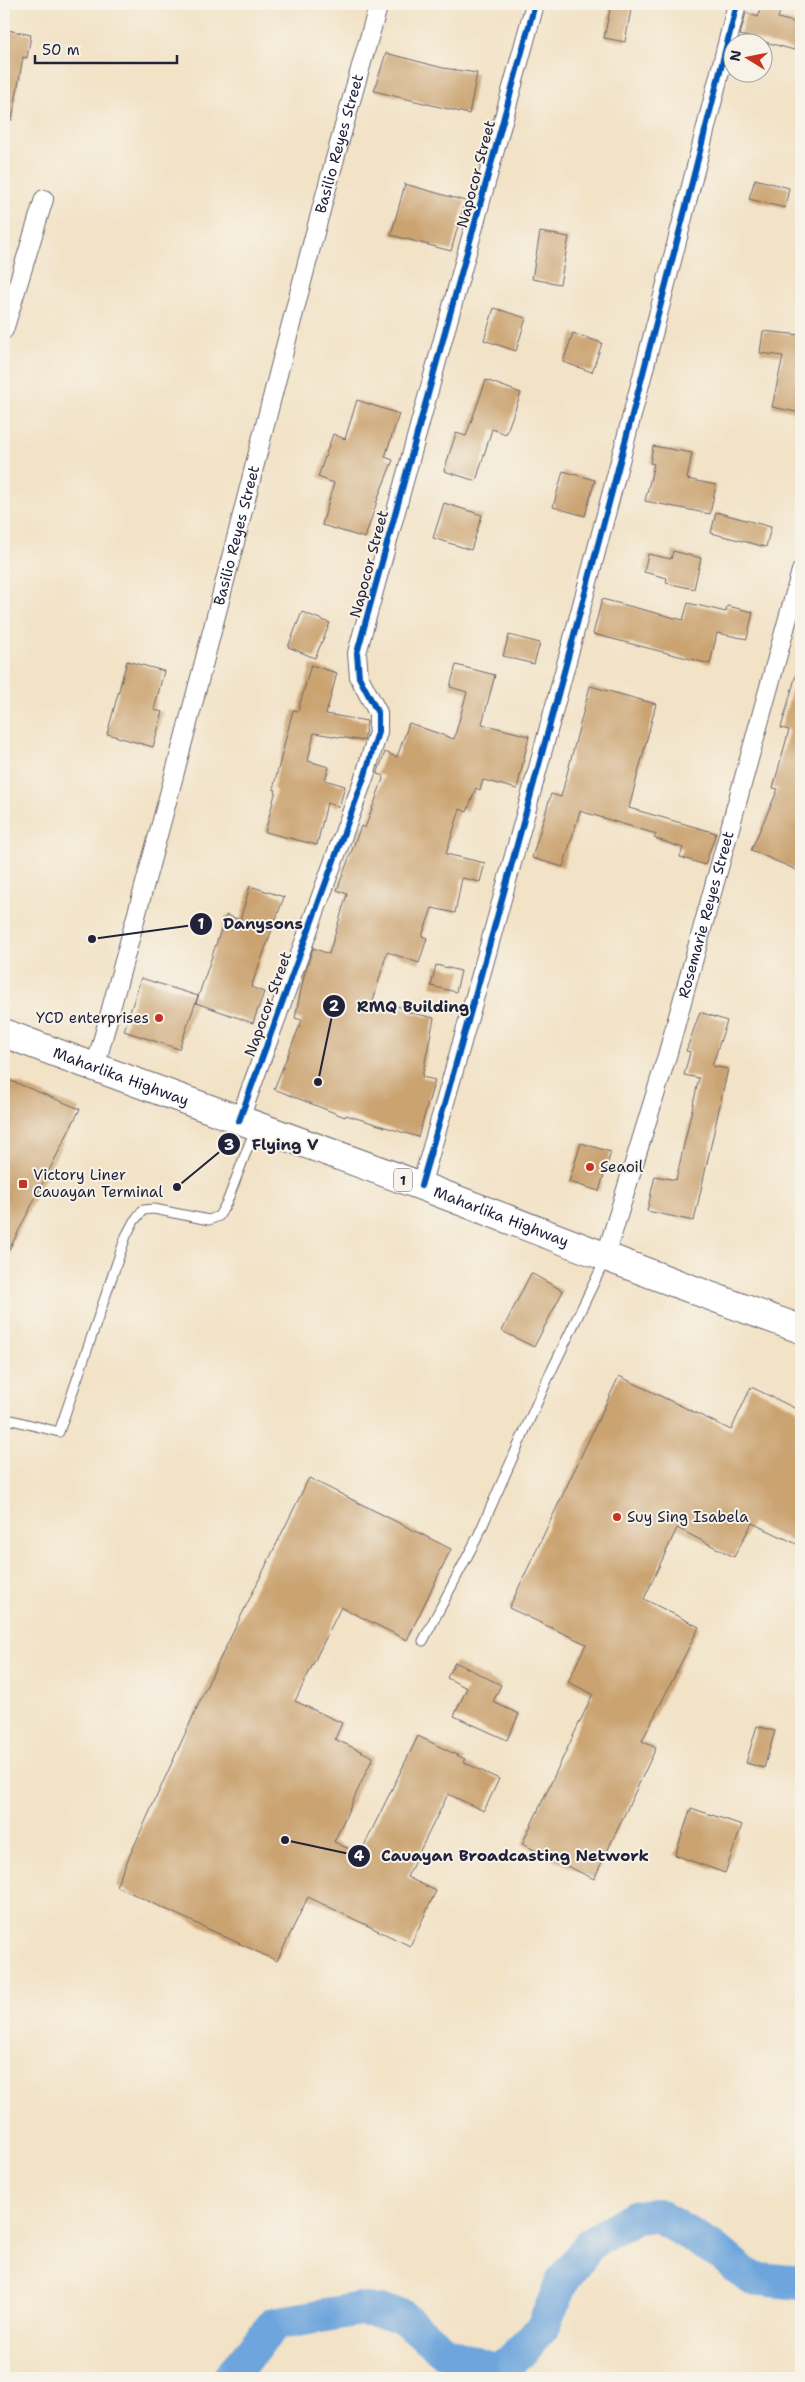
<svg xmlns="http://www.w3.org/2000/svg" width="805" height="2382" viewBox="0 0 805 2382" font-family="'Shantell Sans',sans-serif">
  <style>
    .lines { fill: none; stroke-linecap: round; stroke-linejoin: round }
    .river { stroke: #6da5dc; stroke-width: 34 }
    .building { fill: #caa371 }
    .lane-casing { stroke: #6b656c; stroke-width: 11 }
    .street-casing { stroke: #6b656c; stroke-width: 20 }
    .highway-casing { stroke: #6b656c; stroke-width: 30 }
    .lane { stroke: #fff; stroke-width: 9 }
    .street { stroke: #fff; stroke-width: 18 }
    .highway { stroke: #fff; stroke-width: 28 }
    .cycleway-casing { stroke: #f7f3e8; stroke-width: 9 }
    .cycleway { stroke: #0057b8; stroke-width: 6 }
    .poi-dot { fill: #c8321e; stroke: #f7f3e8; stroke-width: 2 }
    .labels { text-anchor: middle; stroke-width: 4; stroke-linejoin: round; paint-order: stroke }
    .shield { fill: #f7f3e8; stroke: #62616f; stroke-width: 1 }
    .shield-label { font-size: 14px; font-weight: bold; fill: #22223b }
    .street-label { font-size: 15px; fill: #22223b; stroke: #f7f3e8 }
    .poi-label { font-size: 15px; fill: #22223b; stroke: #f7f3e8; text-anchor: start }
    .leader { fill: none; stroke: #22223b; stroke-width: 2 }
    .callout-dot { fill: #22223b; stroke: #f7f3e8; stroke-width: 2 }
    .mark-label { font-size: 15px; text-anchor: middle; font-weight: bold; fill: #fff }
    .callout-label { font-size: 16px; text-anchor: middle; font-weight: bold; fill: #22223b; stroke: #f7f3e8; stroke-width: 4; stroke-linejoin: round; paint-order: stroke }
  </style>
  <rect width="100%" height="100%" fill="#f7f3e8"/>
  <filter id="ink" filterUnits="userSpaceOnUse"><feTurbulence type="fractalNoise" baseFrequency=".02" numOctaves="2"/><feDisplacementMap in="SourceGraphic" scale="10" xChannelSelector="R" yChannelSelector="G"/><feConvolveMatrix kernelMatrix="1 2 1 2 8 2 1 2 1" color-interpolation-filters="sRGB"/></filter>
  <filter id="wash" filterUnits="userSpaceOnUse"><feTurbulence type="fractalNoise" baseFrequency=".0096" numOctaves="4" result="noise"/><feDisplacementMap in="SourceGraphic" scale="20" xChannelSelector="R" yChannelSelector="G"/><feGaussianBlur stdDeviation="1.12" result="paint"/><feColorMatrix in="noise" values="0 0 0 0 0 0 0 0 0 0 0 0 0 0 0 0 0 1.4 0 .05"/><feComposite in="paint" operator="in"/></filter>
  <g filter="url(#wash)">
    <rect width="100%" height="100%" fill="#f2e2c6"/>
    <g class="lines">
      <path class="river" d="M 229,2378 L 274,2324 L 360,2309 L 400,2315 L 444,2352 L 496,2370 L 511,2361 L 543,2327 L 564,2278 L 590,2244 L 634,2217 L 657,2215 L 720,2253 L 750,2278 L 801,2283"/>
    </g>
    <g id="blocks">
      <path class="building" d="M 611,4 L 632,4 L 625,42 L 604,38 Z
        M 762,4 L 782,4 L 778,18 L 801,24 L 794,50 L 740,35 L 746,13 L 758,17 Z
        M 8,30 L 31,35 L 27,58 L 23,57 L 12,120 L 4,120 L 4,57 Z
        M 386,53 L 443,68 L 477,73 L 469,114 L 374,91 Z
        M 755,179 L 789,188 L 785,208 L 749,199 Z
        M 405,184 L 465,201 L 451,251 L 391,235 Z
        M 540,232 L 569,237 L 560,284 L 532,279 Z
        M 494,308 L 526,318 L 516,351 L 484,340 Z
        M 763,331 L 801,335 L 799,376 L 801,376 L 801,413 L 772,407 L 783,356 L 760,353 Z
        M 573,333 L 602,343 L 592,372 L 563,362 Z
        M 486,380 L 521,393 L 506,434 L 492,429 L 476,481 L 444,471 L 456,433 L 466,436 Z
        M 357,400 L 399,414 L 385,457 L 393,460 L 379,495 L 365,538 L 322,525 L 334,483 L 318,477 L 333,434 L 345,439 Z
        M 653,446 L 692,453 L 687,479 L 716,485 L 710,514 L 645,501 L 654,464 L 650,463 Z
        M 563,471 L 595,480 L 585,516 L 553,507 Z
        M 444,503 L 482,515 L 471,550 L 433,538 Z
        M 716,512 L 771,527 L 766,547 L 711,533 Z
        M 673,551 L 701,558 L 694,589 L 666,583 L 667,578 L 644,572 L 648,554 L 671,559 Z
        M 602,599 L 683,620 L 688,603 L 726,612 L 727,606 L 753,612 L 747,639 L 717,633 L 710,664 L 593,634 Z
        M 302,612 L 330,623 L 315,658 L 288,647 Z
        M 509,635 L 540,643 L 534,664 L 503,656 Z
        M 127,661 L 164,671 L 154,710 L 163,712 L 153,747 L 107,734 Z
        M 311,665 L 337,673 L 326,714 L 367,721 L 364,741 L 314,733 L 308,761 L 329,767 L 325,780 L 345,786 L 339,807 L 327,803 L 317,845 L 265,832 L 276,790 L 273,789 L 293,710 L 298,711 Z
        M 456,665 L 495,675 L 482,724 L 529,736 L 517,789 L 483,780 L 480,790 L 476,788 L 467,812 L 460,809 L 446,854 L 485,863 L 480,882 L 462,878 L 455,913 L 432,908 L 422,936 L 427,938 L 419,963 L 387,952 L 373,1001 L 409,1009 L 408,1012 L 434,1018 L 422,1077 L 435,1080 L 418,1137 L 346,1115 L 345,1117 L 274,1089 L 302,1020 L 295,1018 L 304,976 L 313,948 L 329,954 L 347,894 L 337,890 L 361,826 L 365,828 L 384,776 L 377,774 L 385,752 L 397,757 L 409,723 L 454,739 L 467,692 L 450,687 Z
        M 797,671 L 801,671 L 801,872 L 751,850 L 778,789 L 773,788 L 789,730 L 781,728 Z
        M 590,686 L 656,704 L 629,808 L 716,833 L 705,865 L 680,857 L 683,848 L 654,838 L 656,834 L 580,811 L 563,867 L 532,858 L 551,794 L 561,797 Z
        M 250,886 L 284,897 L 251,987 L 264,992 L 253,1023 L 196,1003 L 226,915 L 240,920 Z
        M 436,965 L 461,971 L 456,992 L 431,986 Z
        M 141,978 L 198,996 L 179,1049 L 124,1031 Z
        M 700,1012 L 727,1021 L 712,1066 L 728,1069 L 694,1221 L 647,1211 L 655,1176 L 676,1180 L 699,1078 L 684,1075 L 690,1052 L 686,1051 Z
        M 4,1078 L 80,1109 L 4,1260 Z
        M 581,1143 L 611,1152 L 599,1191 L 569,1182 Z
        M 531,1273 L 563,1291 L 534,1347 L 502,1331 Z
        M 619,1376 L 731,1430 L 751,1387 L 801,1411 L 801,1546 L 752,1523 L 734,1557 L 677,1528 L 644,1599 L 699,1627 L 642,1741 L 656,1748 L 594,1879 L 522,1844 L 593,1694 L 568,1682 L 586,1644 L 509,1608 Z
        M 309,1478 L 451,1549 L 407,1640 L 341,1607 L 295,1701 L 342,1723 L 335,1739 L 373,1757 L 334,1842 L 360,1854 L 418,1736 L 465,1759 L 463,1762 L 499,1779 L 484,1811 L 448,1794 L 407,1877 L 436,1891 L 410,1946 L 308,1897 L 277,1961 L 116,1886 L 209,1681 Z
        M 455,1662 L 501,1685 L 493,1702 L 519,1714 L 507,1740 L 454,1716 L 467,1688 L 447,1678 Z
        M 757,1726 L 775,1731 L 764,1768 L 746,1763 Z
        M 691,1808 L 742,1825 L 725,1873 L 675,1855 Z"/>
    </g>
  </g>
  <g filter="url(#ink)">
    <use href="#blocks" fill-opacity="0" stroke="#6b656c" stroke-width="1"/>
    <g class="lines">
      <g class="lane-casing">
        <path id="lane" d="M 4,1418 L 59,1432 L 126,1236 L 134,1221 L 143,1210 L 154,1209 L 209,1220 L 219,1216 L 227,1202 L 255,1129
          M 423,1641 L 478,1536 L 548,1378 L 605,1260"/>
      </g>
      <g class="street-casing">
        <g id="street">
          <path d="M 4,330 L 44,199"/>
          <path id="s1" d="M 95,1068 C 134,923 174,779 211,635 C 266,424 317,213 379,4"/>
          <path d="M 239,1121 L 365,775 L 378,732 L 378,713 L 359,677 L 357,653 L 535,4"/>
          <path d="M 421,1186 C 534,794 638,400 737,4"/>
          <path id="s2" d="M 605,1258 L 667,1056 L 801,571"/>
        </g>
      </g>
      <g class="highway-casing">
        <g id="highway">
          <path id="s3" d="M 4,1033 C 142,1086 282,1134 421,1186 C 548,1234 673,1284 801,1329"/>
        </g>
      </g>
      <use href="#lane" class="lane"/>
      <use href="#street" class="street"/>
      <use href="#highway" class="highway"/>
      <g class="cycleway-casing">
        <path id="cycleway" d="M 239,1121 L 365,775 L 378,732 L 378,713 L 359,677 L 357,653 L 535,4
          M 421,1186 C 534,794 638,400 737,4"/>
      </g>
      <use href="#cycleway" class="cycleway"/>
    </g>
  </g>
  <g class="poi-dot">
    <circle cx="159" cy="1018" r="5"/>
    <circle cx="590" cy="1167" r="5"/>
    <rect x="18" y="1179" width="10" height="10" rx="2.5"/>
    <circle cx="617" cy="1517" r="5"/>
  </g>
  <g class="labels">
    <rect class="shield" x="394" y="1168.5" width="18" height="23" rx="4"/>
    <g class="shield-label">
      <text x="403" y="1185">1</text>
    </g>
    <g class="street-label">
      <text dy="5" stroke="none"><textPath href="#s1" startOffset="956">Basilio Reyes Street</textPath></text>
      <text transform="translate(476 174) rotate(-75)" y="5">Napocor Street</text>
      <text dy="5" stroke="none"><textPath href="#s1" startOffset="551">Basilio Reyes Street</textPath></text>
      <text transform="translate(369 564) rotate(-75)" y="5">Napocor Street</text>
      <text dy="5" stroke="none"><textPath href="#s2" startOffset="358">Rosemarie Reyes Street</textPath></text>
      <text transform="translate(268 1004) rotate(-70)" y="5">Napocor Street</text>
      <text dy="5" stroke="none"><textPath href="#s3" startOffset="125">Maharlika Highway</textPath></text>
      <text dy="5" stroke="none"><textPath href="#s3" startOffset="530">Maharlika Highway</textPath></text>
    </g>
    <g class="poi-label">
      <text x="149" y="1023" text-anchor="end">YCD enterprises</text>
      <text x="600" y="1172">Seaoil</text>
      <text x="33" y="1180">Victory Liner<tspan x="33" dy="17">Cauayan Terminal</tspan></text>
      <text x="627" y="1522">Suy Sing Isabela</text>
    </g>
  </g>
  <path class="leader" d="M92 939L201 924M318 1082L334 1006M177 1187L229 1144M285 1840L359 1856"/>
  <g class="callout-dot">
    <circle cx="92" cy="939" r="5"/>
    <circle cx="318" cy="1082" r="5"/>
    <circle cx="177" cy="1187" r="5"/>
    <circle cx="285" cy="1840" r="5"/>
    <circle cx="201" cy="924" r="12"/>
    <circle cx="334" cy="1006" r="12"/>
    <circle cx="229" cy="1144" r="12"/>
    <circle cx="359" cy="1856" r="12"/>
  </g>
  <g class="mark-label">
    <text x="201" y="929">1</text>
    <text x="334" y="1011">2</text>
    <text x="229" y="1150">3</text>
    <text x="359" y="1861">4</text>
  </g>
  <g class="callout-label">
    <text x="263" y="929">Danysons</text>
    <text x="413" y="1012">RMQ Building</text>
    <text x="285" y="1150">Flying V</text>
    <text x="515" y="1861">Cauayan Broadcasting Network</text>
  </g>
  <rect width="805" height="2382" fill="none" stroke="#f7f3e8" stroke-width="20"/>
  <g transform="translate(748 58) rotate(280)"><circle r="24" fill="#f7f3e8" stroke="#a29fa3"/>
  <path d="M0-4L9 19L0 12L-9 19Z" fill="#c8321e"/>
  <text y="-8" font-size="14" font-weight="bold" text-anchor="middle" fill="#22223b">N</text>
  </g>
  <path d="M35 55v8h142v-8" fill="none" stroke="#22223b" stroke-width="2.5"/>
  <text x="42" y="55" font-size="15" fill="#22223b" stroke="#f7f3e8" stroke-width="4" paint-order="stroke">50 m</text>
</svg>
